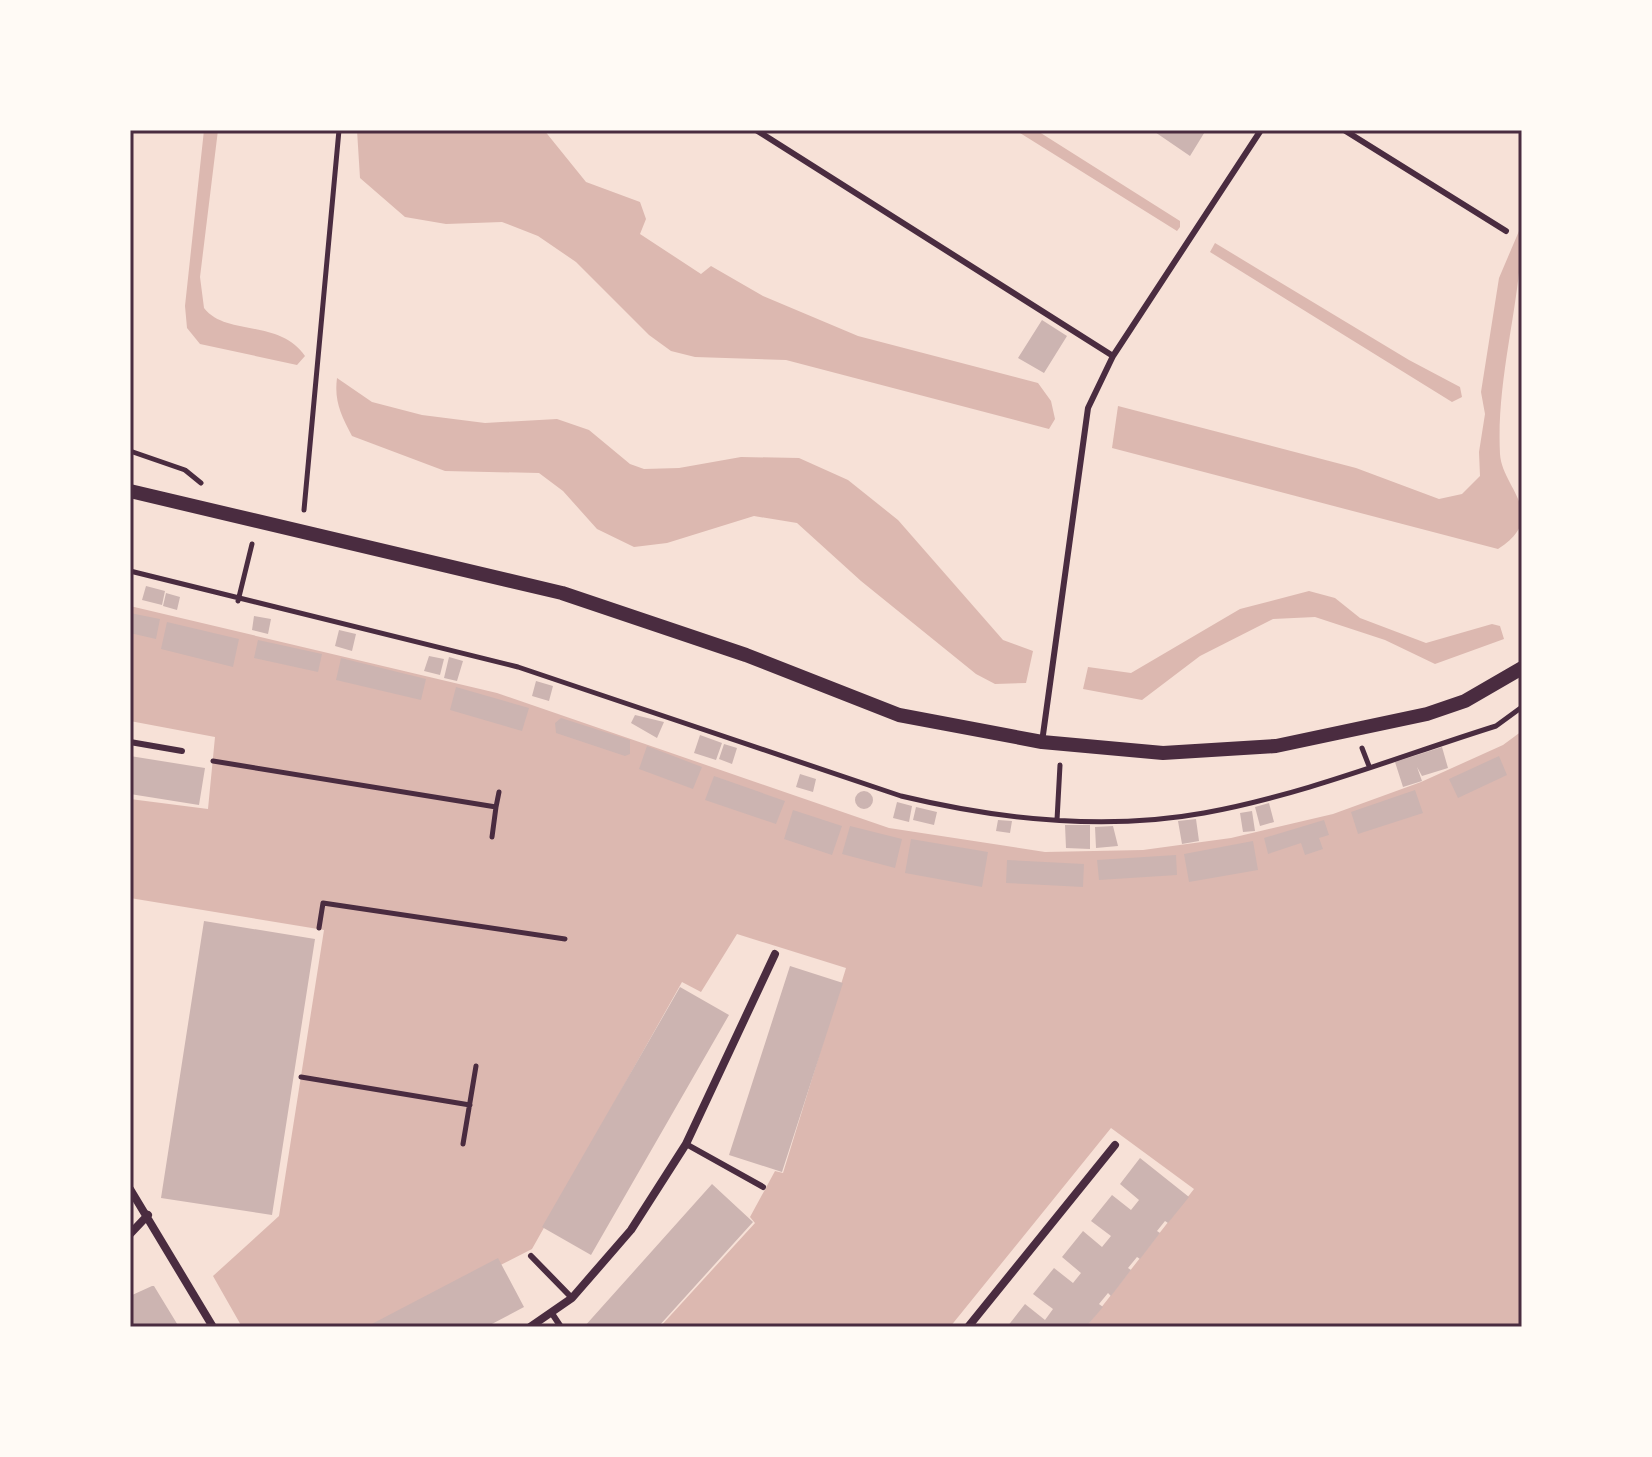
<svg xmlns="http://www.w3.org/2000/svg" width="1652" height="1457" viewBox="0 0 1652 1457" font-family="'Libre Baskerville',serif">
  <style>
    .water { fill: #dcb8b0 }
    .building { fill: #ccb4b1 }
    .lines { fill: none; stroke-linecap: round; stroke-linejoin: round }
    .path { stroke: #4a2c40; stroke-width: 5 }
    .service { stroke: #4a2c40; stroke-width: 6 }
    .minor { stroke: #4a2c40; stroke-width: 8 }
    .tertiary { stroke: #4a2c40; stroke-width: 14 }
    .neatline { fill: none; stroke: #4a2c40; stroke-width: 3 }
  </style>
  <rect width="100%" height="100%" fill="#f7e1d7"/>
  <path class="water" d="M 204,130 L 218,130 L 200,277 L 204,308 C 227,337 278,318 305,356 L 297,365 L 200,344 L 187,328 L 185,306 Z
    M 357,130 L 544,130 L 586,182 L 640,202 L 646,219 L 640,234 L 701,274 L 711,266 L 763,296 L 858,336 L 1038,383 L 1051,401 L 1055,419 L 1049,429 L 786,360 L 695,357 L 671,351 L 649,335 L 576,262 L 538,236 L 502,222 L 446,224 L 405,217 L 360,178 Z
    M 1015,130 L 1036,130 L 1180,221 L 1180,227 L 1177,231 Z
    M 1522,224 C 1522,301 1496,375 1500,454 C 1502,488 1550,516 1498,549 L 1112,448 L 1118,406 L 1356,468 L 1439,499 L 1462,494 L 1480,476 L 1479,452 L 1485,414 L 1481,392 L 1499,278 Z
    M 1215,243 L 1409,360 L 1460,387 L 1462,397 L 1452,402 L 1210,252 Z
    M 337,378 L 372,402 L 422,415 L 485,423 L 557,419 L 589,430 L 630,464 L 644,469 L 679,468 L 741,457 L 799,458 L 848,480 L 898,520 L 1003,640 L 1033,651 L 1026,683 L 995,684 L 976,674 L 861,581 L 797,523 L 754,516 L 667,543 L 634,547 L 597,529 L 563,491 L 539,473 L 445,471 L 352,436 C 341,415 334,401 337,378 Z
    M 1309,591 L 1335,598 L 1360,618 L 1426,643 L 1492,624 L 1500,626 L 1504,639 L 1435,664 L 1385,640 L 1315,617 L 1273,619 L 1200,656 L 1142,700 L 1083,689 L 1088,667 L 1131,673 L 1240,609 Z
    M 130,606 L 497,693 L 889,828 L 1045,852 L 1143,850 L 1231,838 L 1333,814 L 1421,782 L 1503,745 L 1522,731 L 1522,1327 L 1086,1327 L 1194,1189 L 1111,1128 L 950,1327 L 660,1327 L 755,1223 L 750,1217 L 775,1171 L 783,1173 L 846,968 L 737,934 L 701,992 L 682,982 L 532,1249 L 378,1327 L 242,1327 L 213,1276 L 279,1216 L 324,930 L 130,898 L 130,799 L 208,809 L 215,737 L 130,721 Z"/>
  <path class="building" d="M 1152,130 L 1206,130 L 1190,156 Z
    M 1042,320 L 1067,336 L 1044,373 L 1018,358 Z
    M 146,586 L 165,591 L 162,605 L 142,600 Z
    M 166,593 L 180,597 L 177,610 L 163,606 Z
    M 130,613 L 160,619 L 156,639 L 130,633 Z
    M 254,616 L 271,619 L 268,634 L 252,630 Z
    M 167,622 L 239,639 L 233,667 L 161,649 Z
    M 339,630 L 356,634 L 352,651 L 335,646 Z
    M 258,640 L 322,654 L 318,672 L 254,658 Z
    M 429,656 L 444,659 L 440,675 L 424,671 Z
    M 449,657 L 463,661 L 457,681 L 444,678 Z
    M 341,658 L 426,679 L 421,700 L 336,680 Z
    M 536,681 L 553,686 L 549,701 L 532,696 Z
    M 456,687 L 529,708 L 522,731 L 450,710 Z
    M 635,715 L 664,722 L 657,738 L 631,723 Z
    M 561,718 L 630,740 L 630,754 L 625,756 L 556,733 L 555,723 Z
    M 700,735 L 722,743 L 716,760 L 694,753 Z
    M 724,744 L 737,748 L 732,764 L 719,759 Z
    M 647,746 L 702,767 L 693,789 L 639,769 Z
    M 1442,747 L 1448,768 L 1422,776 L 1417,767 L 1422,781 L 1403,787 L 1395,762 Z
    M 130,756 L 205,768 L 199,805 L 130,794 Z
    M 1499,756 L 1507,775 L 1458,798 L 1449,779 Z
    M 800,774 L 816,779 L 813,792 L 796,787 Z
    M 714,776 L 785,801 L 776,824 L 705,800 Z
    M 1415,790 L 1423,813 L 1358,834 L 1351,812 Z
    M855 800a9 9 0 1 1 18 0a9 9 0 1 1-18 0Z
    M 897,802 L 912,806 L 909,822 L 893,818 Z
    M 1269,803 L 1274,822 L 1260,826 L 1255,807 Z
    M 916,807 L 937,812 L 934,825 L 913,820 Z
    M 793,810 L 842,826 L 832,855 L 784,839 Z
    M 1252,811 L 1255,831 L 1243,832 L 1240,813 Z
    M 1196,819 L 1199,841 L 1182,844 L 1178,821 Z
    M 998,820 L 1012,821 L 1010,833 L 996,831 Z
    M 1324,820 L 1329,835 L 1319,838 L 1323,849 L 1305,855 L 1301,843 L 1268,854 L 1264,838 Z
    M 1065,825 L 1090,825 L 1090,849 L 1066,848 Z
    M 850,826 L 902,839 L 895,868 L 842,854 Z
    M 1113,826 L 1118,846 L 1096,848 L 1095,827 Z
    M 911,839 L 988,852 L 982,887 L 905,873 Z
    M 1253,841 L 1258,870 L 1189,882 L 1184,854 Z
    M 1176,855 L 1177,875 L 1099,880 L 1097,860 Z
    M 1007,860 L 1084,864 L 1083,887 L 1006,883 Z
    M 204,921 L 315,939 L 272,1215 L 161,1198 Z
    M 790,966 L 843,983 L 782,1172 L 729,1155 Z
    M 680,987 L 729,1015 L 591,1255 L 542,1227 Z
    M 1140,1158 L 1189,1197 L 1168,1223 L 1165,1221 L 1157,1231 L 1160,1233 L 1140,1259 L 1137,1257 L 1128,1268 L 1131,1270 L 1111,1296 L 1108,1293 L 1099,1304 L 1103,1307 L 1086,1327 L 1007,1327 L 1025,1304 L 1045,1320 L 1053,1309 L 1033,1294 L 1054,1268 L 1073,1283 L 1081,1273 L 1062,1257 L 1083,1231 L 1102,1247 L 1111,1236 L 1091,1221 L 1112,1195 L 1131,1210 L 1139,1200 L 1120,1184 Z
    M 712,1184 L 753,1222 L 658,1327 L 584,1327 Z
    M 498,1258 L 524,1307 L 488,1326 L 366,1327 Z
    M 152,1286 L 154,1286 L 179,1327 L 130,1327 L 130,1296 Z"/>
  <g class="lines">
    <path class="path" d="M 130,451 L 185,470 L 201,483
      M 304,510 L 339,130
      M 130,571 L 518,667 L 901,796 C 997,819 1105,831 1204,813 C 1303,795 1400,756 1496,726 L 1522,707
      M 238,601 L 252,544
      M 1362,748 L 1369,766
      M 213,761 L 496,807 L 499,792
      M 1057,820 L 1060,765
      M 492,837 L 496,807
      M 319,928 L 323,903 L 565,939
      M 301,1077 L 470,1105
      M 463,1144 L 476,1066"/>
    <path class="service" d="M 756,130 L 1113,356
      M 1344,130 L 1506,231
      M 130,742 L 182,751
      M 1042,742 L 1088,408 L 1113,356 L 1261,130
      M 686,1144 L 763,1187
      M 531,1256 L 572,1298
      M 551,1312 L 561,1327"/>
    <path class="minor" d="M 130,1189 L 213,1327
      M 130,1234 L 148,1215
      M 530,1327 L 572,1298 L 631,1230 L 686,1144 L 775,954
      M 968,1327 L 1115,1145"/>
    <path class="tertiary" d="M 130,491 L 562,593 L 746,655 L 899,715 L 1042,742 L 1163,753 L 1276,746 L 1427,714 L 1465,701 L 1522,668"/>
  </g>
  <rect width="1652" height="1457" fill="none" stroke="#fffaf5" stroke-width="264"/>
  <rect x="132" y="132" width="1388" height="1193" class="neatline"/>
</svg>
